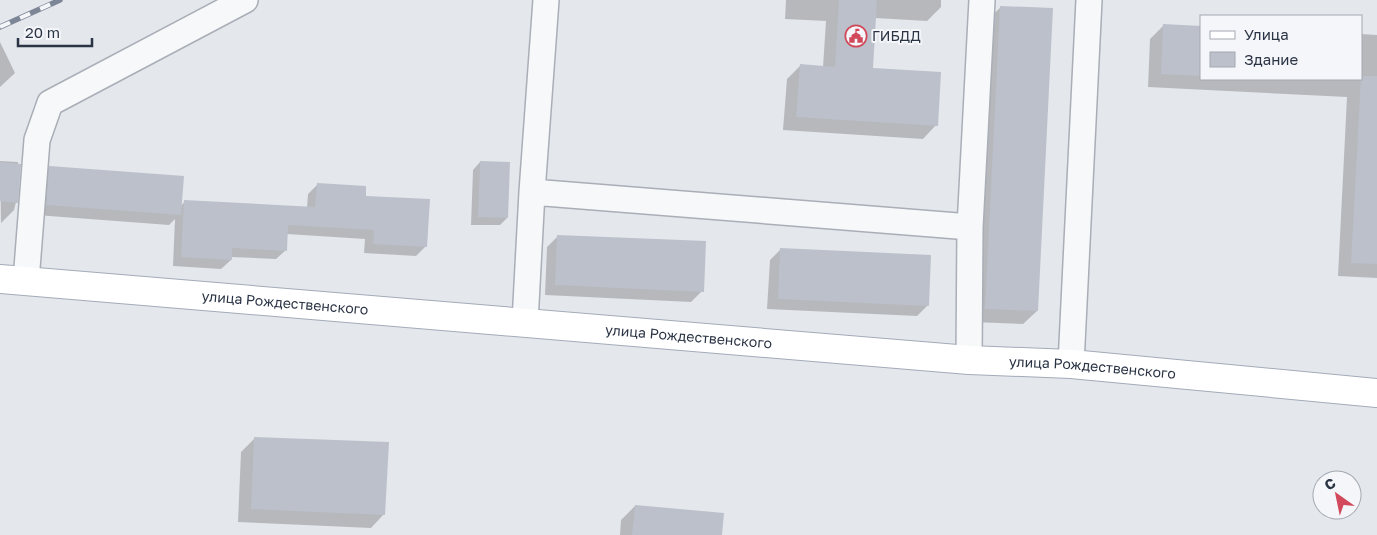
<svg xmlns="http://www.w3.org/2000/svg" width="1377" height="535" viewBox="0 0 1377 535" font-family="'Golos Text',sans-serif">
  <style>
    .shadow { fill: #0003 }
    .building { fill: #bbc0ca }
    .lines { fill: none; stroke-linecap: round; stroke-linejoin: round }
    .minor-casing { stroke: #a9aeb7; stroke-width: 28 }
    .major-casing { stroke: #a3abb8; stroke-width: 30 }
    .minor { stroke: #f7f8fa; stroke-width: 25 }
    .major { stroke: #fff; stroke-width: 28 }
    .rail-casing { stroke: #7d8696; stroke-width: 5.5 }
    .rail { stroke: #f4f6f9; stroke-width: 4; stroke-dasharray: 11; stroke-linecap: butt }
    .labels { text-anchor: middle; stroke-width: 4; stroke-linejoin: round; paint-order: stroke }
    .poi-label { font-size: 14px; fill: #2b3445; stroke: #f4f6f9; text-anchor: start }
    .street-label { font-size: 14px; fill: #2b3445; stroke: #f4f6f9 }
  </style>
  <rect width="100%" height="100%" fill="#e4e7ec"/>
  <path class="shadow" d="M 786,0 L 941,0 L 941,7 L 927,21 L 875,18 L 872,69 L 936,125 L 923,139 L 783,130 L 787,79 L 800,66 L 823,67 L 826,21 L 785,19 Z
    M 1001,7 L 1037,311 L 1023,324 L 972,322 L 987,20 Z
    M 1164,25 L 1201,27 L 1201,79 L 1361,79 L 1361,34 L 1377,35 L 1377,278 L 1338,276 L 1347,97 L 1148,87 L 1150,39 Z
    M 0,42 L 15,73 L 0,87 Z
    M 0,161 L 18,162 L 16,202 L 14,210 L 1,223 Z
    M 480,162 L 507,218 L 500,225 L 471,225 L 473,170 Z
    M 50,167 L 181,206 L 185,201 L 307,208 L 308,194 L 317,185 L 364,197 L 426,246 L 416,256 L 364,253 L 365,239 L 287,234 L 286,250 L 276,259 L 231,257 L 231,260 L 221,269 L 173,266 L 175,219 L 169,225 L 36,215 L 39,178 Z
    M 558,236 L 702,291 L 691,302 L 545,295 L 547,247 Z
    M 781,249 L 928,305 L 917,316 L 767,309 L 770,260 Z
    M 255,438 L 384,514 L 371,528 L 238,522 L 241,452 Z
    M 635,506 L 721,535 L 620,535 L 621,520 Z"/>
  <path class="building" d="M 839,0 L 877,0 L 873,68 L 941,72 L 938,126 L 796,117 L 800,64 L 835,67 Z
    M 1000,6 L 1053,8 L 1038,311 L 985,309 Z
    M 1163,24 L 1201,26 L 1201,76 L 1161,74 Z
    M 1361,76 L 1377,76 L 1377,264 L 1351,263 Z
    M 480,161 L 510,162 L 508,218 L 478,217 Z
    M 0,162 L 21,164 L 18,203 L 0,201 Z
    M 49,166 L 184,176 L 181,215 L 46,205 Z
    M 317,183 L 366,186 L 366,196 L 430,199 L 427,247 L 373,244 L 374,230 L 288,225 L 287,251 L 232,248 L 232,260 L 181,257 L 184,200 L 315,207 Z
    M 557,235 L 706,241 L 704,292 L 555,285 Z
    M 780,248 L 931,255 L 929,306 L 778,299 Z
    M 254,437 L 389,442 L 385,515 L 251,509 Z
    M 635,505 L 724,513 L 722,535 L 632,535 Z"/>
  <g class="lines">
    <g class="minor-casing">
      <path id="minor" d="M 532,192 L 970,227
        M 26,281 L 37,140 L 50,103 L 245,0
        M 525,322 L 532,192 L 546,0
        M 969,360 L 970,227 L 982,0
        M 1071,364 L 1089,0"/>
    </g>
    <g class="major-casing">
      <g id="major">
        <path id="s1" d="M 0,279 L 969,360 L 1071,364 L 1377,393"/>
      </g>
    </g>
    <use href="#minor" class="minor"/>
    <use href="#major" class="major"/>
    <g class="rail-casing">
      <path id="rail" d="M 0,27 L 60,0"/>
    </g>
    <use href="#rail" class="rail"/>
  </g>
  <defs>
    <g id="civic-ring" transform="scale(1.125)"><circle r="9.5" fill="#f4f6f9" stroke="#d1495b" stroke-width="1.5"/><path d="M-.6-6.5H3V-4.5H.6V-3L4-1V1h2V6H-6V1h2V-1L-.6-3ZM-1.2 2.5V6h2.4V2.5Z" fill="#d1495b"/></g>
  </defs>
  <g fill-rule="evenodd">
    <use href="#civic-ring" x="856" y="36"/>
  </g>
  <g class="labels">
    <g class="poi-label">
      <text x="872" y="41">ГИБДД</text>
    </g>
    <g class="street-label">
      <text dy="5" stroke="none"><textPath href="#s1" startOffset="286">улица Рождественского</textPath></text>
      <text dy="5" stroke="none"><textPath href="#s1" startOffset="691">улица Рождественского</textPath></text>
      <text dy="5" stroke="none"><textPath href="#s1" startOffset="1096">улица Рождественского</textPath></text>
    </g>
  </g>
  <rect x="1200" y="15" width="162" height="65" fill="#f4f6f9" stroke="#a4a8b1"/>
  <rect x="1210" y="31" width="25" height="8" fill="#ffffff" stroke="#a4a8b1"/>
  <text x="1244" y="40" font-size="15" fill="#2b3445">Улица</text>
  <rect x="1210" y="52" width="25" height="15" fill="#bbc0ca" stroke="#a4a8b1"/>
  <text x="1244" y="65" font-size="15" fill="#2b3445">Здание</text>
  <g transform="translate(1337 495) rotate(327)"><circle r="24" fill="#f4f6f9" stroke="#a4a8b1"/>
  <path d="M0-4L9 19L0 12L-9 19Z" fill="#d1495b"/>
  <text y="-8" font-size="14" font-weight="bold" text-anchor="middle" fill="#2b3445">С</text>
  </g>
  <path d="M18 38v8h74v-8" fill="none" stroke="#2b3445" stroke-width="2.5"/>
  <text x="25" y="38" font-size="15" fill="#2b3445" stroke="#f4f6f9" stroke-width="4" paint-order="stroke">20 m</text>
</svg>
